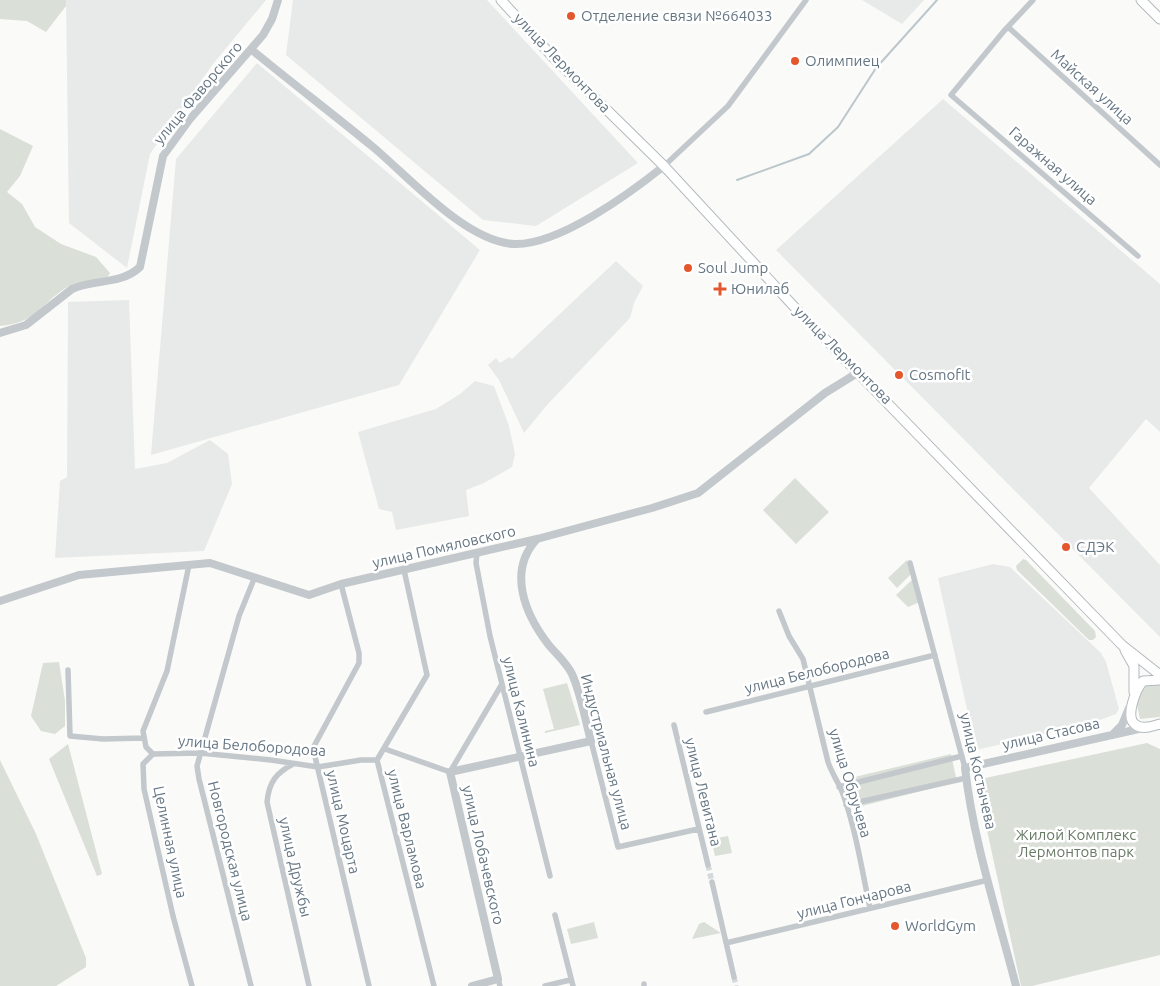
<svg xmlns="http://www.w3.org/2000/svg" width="1160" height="986" viewBox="0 0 1160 986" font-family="Ubuntu,sans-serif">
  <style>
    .built { fill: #e8e9e9 }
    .green { fill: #dadfd7 }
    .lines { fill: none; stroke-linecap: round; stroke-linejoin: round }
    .stream { stroke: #bbc7cb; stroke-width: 2 }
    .minor-tunnel { stroke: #d5d9db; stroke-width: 5.5; stroke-dasharray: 5.5 3; stroke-linecap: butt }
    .secondary-casing { stroke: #b3babf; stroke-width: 11 }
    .minor { stroke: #c3c8cc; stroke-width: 5.5 }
    .tertiary { stroke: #c3c8cc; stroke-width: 8 }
    .secondary { stroke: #fff; stroke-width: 9 }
    .poi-dot { fill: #e4572e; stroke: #fff; stroke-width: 2 }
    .labels { text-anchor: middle; stroke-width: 5; stroke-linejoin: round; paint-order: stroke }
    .poi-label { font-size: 15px; fill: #657683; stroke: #fff; text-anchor: start }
    .street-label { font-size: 15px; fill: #657683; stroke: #fff }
    .park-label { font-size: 15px; fill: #687a64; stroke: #fff }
  </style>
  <rect width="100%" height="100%" fill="#fafaf8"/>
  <path class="built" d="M 66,0 L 266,0 L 213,64 L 150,154 L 127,268 L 69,223 Z
    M 293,0 L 487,0 L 638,163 L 536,226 L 483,220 L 286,55 Z
    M 862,0 L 924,0 L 902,24 Z
    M 257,63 L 480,250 L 399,385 L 151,455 L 176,159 Z
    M 943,99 L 1160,284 L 1160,432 L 1146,419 L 1089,488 L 1160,565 L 1160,637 L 776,250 Z
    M 616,261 L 643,286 L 634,303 L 630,318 L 547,405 L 524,433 L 499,380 L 488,365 L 496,358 L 500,363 L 509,357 L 512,359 Z
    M 129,300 L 135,469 L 167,463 L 210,440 L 228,454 L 232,484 L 204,551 L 55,558 L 60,481 L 67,477 L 68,302 Z
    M 475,381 L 494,386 L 509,426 L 515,454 L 512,467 L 484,483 L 466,490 L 469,516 L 396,530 L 392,512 L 379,509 L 358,432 L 436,409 L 460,394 Z
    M 993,564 L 1010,567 L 1101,653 L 1106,662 L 1119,709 L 1116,714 L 1073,730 L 1063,730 L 976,750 L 938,578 Z"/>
  <path class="green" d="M 0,0 L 66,0 L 66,6 L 46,32 L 27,21 L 0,19 Z
    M 0,129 L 33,146 L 20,176 L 7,192 L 22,204 L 35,227 L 61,244 L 96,257 L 110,273 L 104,283 C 94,284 77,282 69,286 C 41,302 38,323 0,326 Z
    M 795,478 L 829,512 L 796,544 L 763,510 Z
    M 1023,559 L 1026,560 L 1095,631 L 1096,637 L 1093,640 L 1089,640 L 1017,570 L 1016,566 Z
    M 907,560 L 912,573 L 897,588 L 888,578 Z
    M 914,578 L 920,602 L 908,607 L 896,595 Z
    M 59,662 L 65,701 L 65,726 L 55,734 L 41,731 L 31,716 L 43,663 Z
    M 567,683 L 580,725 L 545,733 L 545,731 L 554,729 L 543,689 Z
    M 1144,685 L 1160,685 L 1160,717 L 1140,719 L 1136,700 Z
    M 1147,743 L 1160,749 L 1160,955 L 1032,986 L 1021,986 L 976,780 Z
    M 68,744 L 102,874 L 97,876 L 49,759 Z
    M 951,754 L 957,782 L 854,808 L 846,779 Z
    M 0,760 L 36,834 L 86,958 L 86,967 L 56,986 L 0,986 Z
    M 728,836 L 732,853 L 715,856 L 711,839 Z
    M 594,922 L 598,938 L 571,944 L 567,929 Z
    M 704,922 L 721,933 L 692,939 L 699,924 Z"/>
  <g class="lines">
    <path class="stream" d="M 737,180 L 809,154 L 838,127 L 876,68 L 937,0"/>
    <path class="minor-tunnel" d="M 708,865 L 712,882
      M 734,977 L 736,986"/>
    <g class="secondary-casing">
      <path id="secondary" d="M 501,0 L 552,56 L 664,166 L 799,312 L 1122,645 L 1160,675
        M 1141,0 L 1160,19
        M 1125,650 L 1134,666 L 1134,692
        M 1160,680 L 1143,681 C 1136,689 1124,718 1136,725 C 1143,730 1153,726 1160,724"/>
    </g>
    <path class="minor" d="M 1033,0 L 1004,31 L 951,95 L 1138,256
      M 1008,27 L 1160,165
      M 664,166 L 728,106 L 806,0
      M 477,553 L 476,563 L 490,636 L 550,876
      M 910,563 L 965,768
      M 404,570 L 427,675 L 377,760 L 434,986
      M 341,584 L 359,653 L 359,663 L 313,748 L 369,986
      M 779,611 L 789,636 L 803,659 L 828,762 C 832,774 839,783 843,794 C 856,830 862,871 870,908
      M 68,670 L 70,736 L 103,739 L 143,738
      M 706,712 L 935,655
      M 674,725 L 708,865
      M 591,741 L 618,847 L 698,829
      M 385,749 L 450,772 L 502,684
      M 153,754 L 143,764 L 144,789 L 173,916 L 192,986
      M 153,754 L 200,753 L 271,760 L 318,767 L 361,760 L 377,760
      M 153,754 L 146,747 L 143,731 L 167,671 L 189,565
      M 293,764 C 276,773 269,782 267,802 L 309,986
      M 839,787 L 962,756
      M 846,805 L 966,778
      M 712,882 L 734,977
      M 555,915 L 573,986
      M 726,943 L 988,880
      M 498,979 L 500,986
      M 644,984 L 644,986
      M 251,986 L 199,779 L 197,766 L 239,616 L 254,579
      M 545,986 L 570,980"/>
    <path class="tertiary" d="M 252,50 C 292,83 333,114 373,147 C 409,177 467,243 515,244 C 559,245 629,194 664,166
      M 0,333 L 26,325 L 72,289 C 94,279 121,285 140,267 L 163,156 L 190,119 L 263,35 L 272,19 L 278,0
      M 0,601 L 79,575 L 210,563 L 309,595 L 341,584 L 537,539 L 652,508 L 698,493 L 825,393 L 859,372
      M 1114,733 L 1122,725 L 1129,708
      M 472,986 L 498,979 L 450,772 L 591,741 C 585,719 581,694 572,674 C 566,662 556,654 548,644 C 525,614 507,571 537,539
      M 1016,986 C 998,916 973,840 965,768 L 1143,728"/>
    <use href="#secondary" class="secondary"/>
  </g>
  <g class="poi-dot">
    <circle cx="571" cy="16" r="5"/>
    <circle cx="795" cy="61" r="5"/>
    <circle cx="688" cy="268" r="5"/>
    <path d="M717.5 281.5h5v5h5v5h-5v5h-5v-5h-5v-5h5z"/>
    <circle cx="899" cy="375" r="5"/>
    <circle cx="1066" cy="547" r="5"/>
    <circle cx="895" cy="926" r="5"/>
  </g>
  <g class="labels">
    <g class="poi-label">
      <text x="581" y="21">Отделение связи №664033</text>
      <text x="805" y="66">Олимпиец</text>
      <text x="698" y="273">Soul Jump</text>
      <text x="731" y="294">Юнилаб</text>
      <text x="909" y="380">Cosmofit</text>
      <text x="1076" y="552">СДЭК</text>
      <text x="905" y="931">WorldGym</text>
    </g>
    <g class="street-label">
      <text transform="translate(562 63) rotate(46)" y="5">улица Лермонтова</text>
      <text transform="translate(1092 87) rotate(42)" y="5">Майская улица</text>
      <text transform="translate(198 93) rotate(-50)" y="5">улица Фаворского</text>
      <text transform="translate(1053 166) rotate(41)" y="5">Гаражная улица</text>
      <text transform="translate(843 355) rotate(45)" y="5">улица Лермонтова</text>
      <text transform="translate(444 547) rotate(-13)" y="5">улица Помяловского</text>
      <text transform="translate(817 671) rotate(-14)" y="5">улица Белобородова</text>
      <text transform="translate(521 712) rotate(76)" y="5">улица Калинина</text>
      <text transform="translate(1051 734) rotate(-13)" y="5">улица Стасова</text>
      <text transform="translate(252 746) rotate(4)" y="5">улица Белобородова</text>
      <text transform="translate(606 752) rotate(75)" y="5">Индустриальная улица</text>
      <text transform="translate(978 771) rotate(77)" y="5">улица Костычева</text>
      <text transform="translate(850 783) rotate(73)" y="5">улица Обручева</text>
      <text transform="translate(703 792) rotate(76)" y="5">улица Левитана</text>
      <text transform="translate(343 822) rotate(77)" y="5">улица Моцарта</text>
      <text transform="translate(407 829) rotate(76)" y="5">улица Варламова</text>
      <text transform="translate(170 842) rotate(78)" y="5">Целинная улица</text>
      <text transform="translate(230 851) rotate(76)" y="5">Новгородская улица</text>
      <text transform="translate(483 855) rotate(77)" y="5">улица Лобачевского</text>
      <text transform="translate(295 867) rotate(77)" y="5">улица Дружбы</text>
      <text transform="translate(854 900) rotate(-14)" y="5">улица Гончарова</text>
    </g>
    <g class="park-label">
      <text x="1076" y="840">Жилой Комплекс<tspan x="1076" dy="17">Лермонтов парк</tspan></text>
    </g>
  </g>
</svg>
